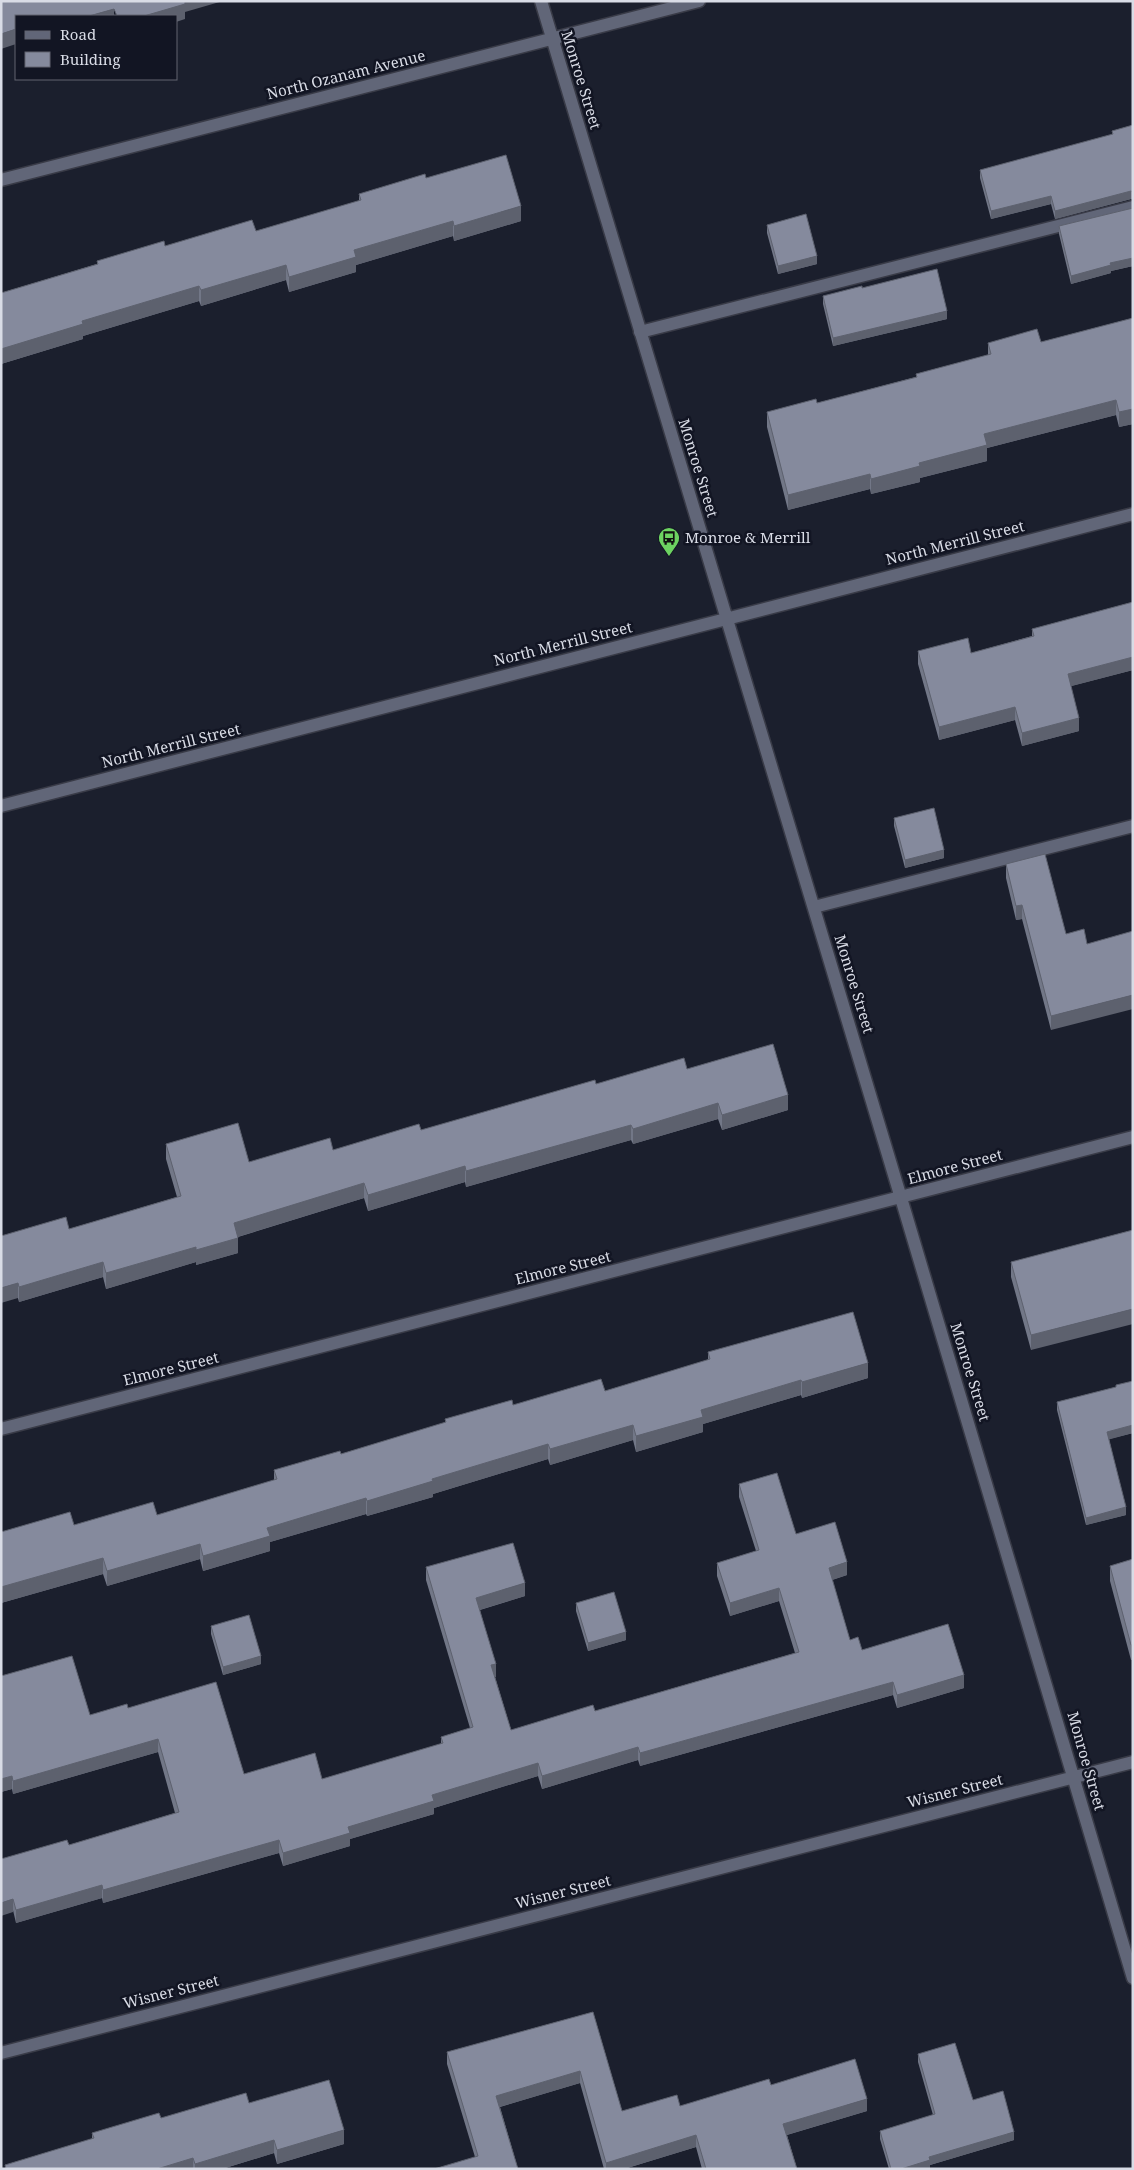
<svg xmlns="http://www.w3.org/2000/svg" width="1134" height="2170" viewBox="0 0 1134 2170" font-family="'Noto Serif',serif">
  <style>
    .lines { fill: none; stroke-linecap: round; stroke-linejoin: round }
    .minor-casing { stroke: #393b47; stroke-width: 15 }
    .minor { stroke: #616678; stroke-width: 12 }
    .wall { fill: #727787 }
    .shaded-wall { fill: #5d616e }
    .building { fill: #858a9d; stroke: #5d616e }
    .labels { text-anchor: middle; stroke-width: 5; stroke-linejoin: round; paint-order: stroke }
    .street-label { font-size: 15px; fill: #d9dce6; stroke: #121523 }
    .poi-label { font-size: 15px; fill: #d9dce6; stroke: #121523; text-anchor: start }
  </style>
  <rect width="100%" height="100%" fill="#1b1f2d"/>
  <g class="lines">
    <g class="minor-casing">
      <path id="minor" d="M 541,1 L 901,1198 L 1133,1978
        M 1,180 L 699,1
        M 640,332 L 1133,207
        M 1,806 L 1133,514
        M 814,907 L 1133,826
        M 1,1429 L 1133,1137
        M 1,2053 L 1133,1762"/>
    </g>
    <use href="#minor" class="minor"/>
  </g>
  <path class="wall" d="M 1133,125 L 1133,200 L 1131,199 L 1055,219 L 1051,204 L 991,219 L 980,178 L 980,170 L 1112,135 L 1112,131 Z
    M 426,178 L 521,221 L 454,241 L 453,236 L 356,265 L 356,272 L 289,292 L 286,280 L 201,306 L 199,301 L 83,336 L 83,339 L 1,364 L 1,293 L 97,264 L 97,261 L 165,246 L 256,231 L 359,201 L 359,194 Z
    M 1133,208 L 1133,266 L 1111,271 L 1111,273 L 1071,284 L 1059,234 L 1059,226 Z
    M 767,225 L 817,264 L 778,274 L 767,233 Z
    M 862,288 L 947,319 L 833,346 L 823,304 L 823,296 Z
    M 1133,318 L 1133,424 L 1119,427 L 1116,415 L 987,448 L 987,461 L 920,478 L 920,482 L 871,494 L 870,489 L 788,510 L 767,427 L 767,412 L 817,403 L 916,377 L 916,374 L 988,355 L 988,343 L 1041,342 Z
    M 1133,602 L 1133,670 L 1071,686 L 1079,731 L 1022,746 L 1015,720 L 939,740 L 918,664 L 918,651 L 971,653 L 1032,636 L 1032,629 Z
    M 894,818 L 944,858 L 905,868 L 894,826 Z
    M 1006,864 L 1066,934 L 1087,944 L 1051,1030 L 1022,919 L 1016,920 L 1006,878 Z
    M 687,1069 L 788,1110 L 722,1130 L 718,1119 L 633,1144 L 631,1140 L 466,1187 L 465,1182 L 368,1211 L 364,1198 L 238,1237 L 238,1253 L 196,1265 L 196,1262 L 106,1289 L 103,1277 L 19,1302 L 1,1236 L 69,1229 L 177,1197 L 166,1159 L 166,1144 L 249,1162 L 333,1150 L 421,1130 L 596,1084 Z
    M 1133,1230 L 1031,1350 L 1011,1277 L 1011,1262 Z
    M 708,1352 L 868,1378 L 802,1398 L 801,1395 L 703,1424 L 703,1432 L 636,1452 L 633,1440 L 550,1465 L 548,1459 L 433,1494 L 433,1497 L 367,1516 L 366,1514 L 270,1542 L 270,1551 L 203,1571 L 200,1559 L 107,1586 L 103,1574 L 1,1603 L 1,1532 L 74,1525 L 157,1515 L 274,1480 L 274,1470 L 341,1454 L 445,1423 L 445,1419 L 513,1405 L 605,1391 L 708,1360 Z
    M 1133,1381 L 1133,1433 L 1109,1439 L 1126,1515 L 1086,1525 L 1057,1410 L 1057,1402 L 1116,1387 Z
    M 739,1484 L 796,1534 L 847,1575 L 832,1580 L 850,1640 L 862,1650 L 964,1688 L 897,1708 L 893,1695 L 640,1766 L 638,1760 L 542,1789 L 538,1776 L 434,1808 L 434,1814 L 350,1839 L 350,1846 L 283,1866 L 279,1853 L 103,1903 L 102,1898 L 16,1923 L 1,1859 L 69,1845 L 175,1813 L 158,1752 L 13,1794 L 12,1789 L 1,1792 L 1,1676 L 90,1715 L 128,1708 L 244,1774 L 322,1779 L 441,1744 L 441,1737 L 470,1728 L 426,1580 L 426,1567 L 525,1596 L 480,1610 L 496,1677 L 495,1677 L 511,1730 L 595,1711 L 795,1653 L 779,1601 L 730,1616 L 717,1576 L 717,1563 L 756,1551 L 739,1497 Z
    M 1133,1559 L 1133,1660 L 1131,1660 L 1110,1581 L 1110,1566 Z
    M 576,1603 L 626,1640 L 588,1651 L 576,1611 Z
    M 211,1626 L 261,1664 L 223,1675 L 211,1634 Z
    M 593,2012 L 622,2111 L 680,2106 L 771,2085 L 867,2111 L 787,2135 L 797,2169 L 702,2169 L 696,2147 L 624,2169 L 604,2169 L 580,2083 L 500,2107 L 518,2169 L 475,2157 L 447,2064 L 447,2052 Z
    M 918,2054 L 973,2100 L 1014,2140 L 930,2165 L 930,2168 L 928,2169 L 889,2169 L 880,2139 L 880,2131 L 933,2115 L 918,2062 Z
    M 249,2103 L 344,2144 L 277,2164 L 274,2153 L 222,2169 L 5,2169 L 5,2165 L 92,2139 L 92,2133 L 161,2118 Z"/>
  <path class="shaded-wall" d="M 184,1 L 223,1 L 185,12 L 185,19 L 176,22 L 176,16 L 144,16 Z
    M 114,9 L 114,16 L 89,16 Z
    M 16,29 L 16,44 L 1,49 L 1,34 Z
    M 1131,191 L 1131,199 L 1055,219 L 1055,211 Z
    M 1051,196 L 1051,204 L 991,219 L 991,211 Z
    M 521,206 L 521,221 L 454,241 L 454,226 Z
    M 453,221 L 453,236 L 356,265 L 356,272 L 289,292 L 289,277 L 354,250 Z
    M 817,256 L 817,264 L 778,274 L 778,266 Z
    M 1133,258 L 1133,266 L 1111,271 L 1111,273 L 1071,284 L 1071,276 L 1110,263 Z
    M 286,265 L 286,280 L 201,306 L 201,290 Z
    M 199,286 L 199,301 L 83,336 L 83,339 L 1,364 L 1,349 L 82,321 Z
    M 947,311 L 947,319 L 833,346 L 833,338 Z
    M 1116,400 L 1116,415 L 987,448 L 987,461 L 920,478 L 920,482 L 871,494 L 871,479 L 919,463 L 984,434 Z
    M 1133,409 L 1133,424 L 1119,427 L 1119,412 Z
    M 870,474 L 870,489 L 788,510 L 788,495 Z
    M 1133,657 L 1133,670 L 1068,687 L 1068,674 Z
    M 1015,707 L 1015,720 L 939,740 L 939,727 Z
    M 1079,718 L 1079,731 L 1022,746 L 1022,733 Z
    M 944,850 L 944,858 L 905,868 L 905,860 Z
    M 1022,905 L 1022,919 L 1016,920 L 1016,906 Z
    M 1133,995 L 1133,1009 L 1051,1030 L 1051,1016 Z
    M 788,1095 L 788,1110 L 722,1130 L 722,1115 Z
    M 718,1103 L 718,1119 L 633,1144 L 633,1129 Z
    M 631,1125 L 631,1140 L 466,1187 L 466,1171 Z
    M 465,1166 L 465,1182 L 368,1211 L 368,1195 Z
    M 364,1183 L 364,1198 L 234,1238 L 234,1223 Z
    M 238,1238 L 238,1253 L 196,1265 L 196,1250 Z
    M 196,1247 L 196,1262 L 106,1289 L 106,1273 Z
    M 103,1262 L 103,1277 L 19,1302 L 19,1287 Z
    M 18,1283 L 18,1298 L 1,1303 L 1,1288 Z
    M 1133,1309 L 1133,1324 L 1031,1350 L 1031,1335 Z
    M 868,1363 L 868,1378 L 802,1398 L 802,1382 Z
    M 801,1380 L 801,1395 L 703,1424 L 703,1432 L 636,1452 L 636,1436 L 701,1410 Z
    M 633,1425 L 633,1440 L 550,1465 L 550,1449 Z
    M 1133,1425 L 1133,1433 L 1107,1440 L 1107,1432 Z
    M 548,1444 L 548,1459 L 433,1494 L 433,1497 L 367,1516 L 367,1501 L 432,1479 Z
    M 366,1498 L 366,1514 L 270,1542 L 270,1551 L 203,1571 L 203,1556 L 267,1528 Z
    M 1126,1507 L 1126,1515 L 1086,1525 L 1086,1518 Z
    M 200,1544 L 200,1559 L 107,1586 L 107,1571 Z
    M 103,1558 L 103,1574 L 1,1603 L 1,1587 Z
    M 847,1562 L 847,1575 L 829,1581 L 829,1568 Z
    M 525,1583 L 525,1596 L 476,1611 L 476,1598 Z
    M 779,1588 L 779,1601 L 730,1616 L 730,1603 Z
    M 626,1632 L 626,1640 L 588,1651 L 588,1643 Z
    M 1131,1645 L 1133,1645 L 1133,1660 L 1131,1660 Z
    M 261,1656 L 261,1664 L 223,1675 L 223,1667 Z
    M 496,1664 L 496,1677 L 491,1678 L 491,1665 Z
    M 964,1675 L 964,1688 L 897,1708 L 897,1695 Z
    M 893,1682 L 893,1695 L 640,1766 L 640,1753 Z
    M 158,1739 L 158,1752 L 13,1794 L 13,1781 Z
    M 638,1747 L 638,1760 L 542,1789 L 542,1776 Z
    M 538,1763 L 538,1776 L 434,1808 L 434,1814 L 350,1839 L 350,1846 L 283,1866 L 283,1853 L 348,1827 L 432,1795 Z
    M 12,1776 L 12,1789 L 1,1792 L 1,1779 Z
    M 279,1840 L 279,1853 L 103,1903 L 103,1890 Z
    M 102,1885 L 102,1898 L 16,1923 L 16,1910 Z
    M 13,1899 L 13,1912 L 1,1916 L 1,1903 Z
    M 580,2071 L 580,2083 L 496,2108 L 496,2096 Z
    M 867,2099 L 867,2111 L 783,2136 L 783,2124 Z
    M 344,2130 L 344,2144 L 277,2164 L 277,2150 Z
    M 1014,2132 L 1014,2140 L 930,2165 L 930,2168 L 901,2169 L 929,2157 Z
    M 696,2135 L 696,2147 L 624,2169 L 606,2169 L 606,2163 Z
    M 274,2140 L 274,2153 L 222,2169 L 195,2169 L 195,2164 Z
    M 193,2158 L 193,2169 L 157,2169 Z"/>
  <path class="building" d="M 1,1 L 185,1 L 185,4 L 144,16 L 117,16 L 114,9 L 89,16 L 16,16 L 16,29 L 1,34 Z
    M 1133,125 L 1133,192 L 1131,191 L 1055,211 L 1051,196 L 991,211 L 980,170 L 1113,134 L 1112,131 Z
    M 506,155 L 521,206 L 454,226 L 453,221 L 354,250 L 356,257 L 289,277 L 286,265 L 201,290 L 199,286 L 82,321 L 83,324 L 1,349 L 1,293 L 98,264 L 97,261 L 164,241 L 165,246 L 252,220 L 256,231 L 361,200 L 359,194 L 425,174 L 426,178 Z
    M 1133,208 L 1133,258 L 1110,263 L 1111,265 L 1071,276 L 1059,226 Z
    M 806,214 L 817,256 L 778,266 L 767,225 Z
    M 937,269 L 947,311 L 833,338 L 823,296 L 862,286 L 862,288 Z
    M 1133,318 L 1133,409 L 1119,412 L 1116,400 L 984,434 L 987,445 L 919,463 L 920,466 L 871,479 L 870,474 L 788,495 L 767,412 L 816,399 L 817,403 L 917,377 L 916,374 L 991,354 L 988,343 L 1037,329 L 1041,342 Z
    M 1133,602 L 1133,657 L 1068,674 L 1079,718 L 1022,733 L 1015,707 L 939,727 L 918,651 L 968,638 L 971,653 L 1034,636 L 1032,629 Z
    M 934,808 L 944,850 L 905,860 L 894,818 Z
    M 1045,854 L 1066,934 L 1084,929 L 1087,944 L 1133,931 L 1133,995 L 1051,1016 L 1022,905 L 1016,906 L 1006,864 Z
    M 773,1044 L 788,1095 L 722,1115 L 718,1103 L 633,1129 L 631,1125 L 466,1171 L 465,1166 L 368,1195 L 364,1183 L 234,1223 L 238,1238 L 196,1250 L 196,1247 L 106,1273 L 103,1262 L 19,1287 L 18,1283 L 1,1288 L 1,1236 L 66,1217 L 69,1229 L 181,1196 L 166,1144 L 238,1123 L 249,1162 L 330,1138 L 333,1150 L 419,1124 L 421,1130 L 595,1080 L 596,1084 L 684,1058 L 687,1069 Z
    M 1133,1230 L 1133,1309 L 1031,1335 L 1011,1262 Z
    M 853,1312 L 868,1363 L 802,1382 L 801,1380 L 701,1410 L 703,1417 L 636,1436 L 633,1425 L 550,1449 L 548,1444 L 432,1479 L 433,1481 L 367,1501 L 366,1498 L 267,1528 L 270,1536 L 203,1556 L 200,1544 L 107,1571 L 103,1558 L 1,1587 L 1,1532 L 70,1512 L 74,1525 L 153,1502 L 157,1515 L 277,1479 L 274,1470 L 340,1451 L 341,1454 L 446,1422 L 445,1419 L 512,1400 L 513,1405 L 601,1379 L 605,1391 L 710,1359 L 708,1352 Z
    M 1133,1381 L 1133,1425 L 1107,1432 L 1126,1507 L 1086,1518 L 1057,1402 L 1116,1387 L 1116,1385 Z
    M 777,1473 L 796,1534 L 835,1522 L 847,1562 L 829,1568 L 850,1640 L 858,1637 L 862,1650 L 948,1624 L 964,1675 L 897,1695 L 893,1682 L 640,1753 L 638,1747 L 542,1776 L 538,1763 L 432,1795 L 434,1801 L 348,1827 L 350,1833 L 283,1853 L 279,1840 L 103,1890 L 102,1885 L 16,1910 L 13,1899 L 1,1903 L 1,1859 L 67,1840 L 69,1845 L 179,1812 L 158,1739 L 13,1781 L 12,1776 L 1,1779 L 1,1676 L 72,1656 L 90,1715 L 127,1704 L 128,1708 L 216,1682 L 244,1774 L 315,1753 L 322,1779 L 443,1743 L 441,1737 L 473,1727 L 426,1567 L 513,1543 L 525,1583 L 476,1598 L 496,1664 L 491,1665 L 511,1730 L 593,1705 L 595,1711 L 799,1652 L 779,1588 L 730,1603 L 717,1563 L 759,1550 L 739,1484 Z
    M 1133,1559 L 1133,1645 L 1131,1645 L 1110,1566 Z
    M 614,1592 L 626,1632 L 588,1643 L 576,1603 Z
    M 249,1615 L 261,1656 L 223,1667 L 211,1626 Z
    M 593,2012 L 622,2111 L 677,2095 L 680,2106 L 769,2079 L 771,2085 L 855,2059 L 867,2099 L 783,2124 L 797,2169 L 706,2169 L 696,2135 L 606,2163 L 580,2071 L 496,2096 L 518,2169 L 434,2169 L 478,2156 L 447,2052 Z
    M 955,2043 L 973,2100 L 1003,2091 L 1014,2132 L 929,2157 L 930,2160 L 901,2169 L 891,2169 L 880,2131 L 935,2114 L 918,2054 Z
    M 329,2080 L 344,2130 L 277,2150 L 274,2140 L 195,2164 L 193,2158 L 157,2169 L 6,2169 L 5,2165 L 94,2138 L 92,2133 L 159,2113 L 161,2118 L 246,2093 L 249,2103 Z"/>
  <defs>
    <g id="bus-pin" transform="scale(1.125)"><path d="M0 17L-7.5 6A9.5 9.5 0 1 1 7.5 6Z" fill="#6dd361" stroke="#121523"/><path d="M-5-6H5V4H4V6H2V4H-2V6H-4V4H-5ZM-3.5-4V0h7V-4ZM-3.5 1.2v1.5H-2V1.2ZM2 1.2v1.5H3.5V1.2Z" fill="#111"/></g>
  </defs>
  <g fill-rule="evenodd">
    <use href="#bus-pin" x="669" y="538"/>
  </g>
  <g class="labels">
    <g class="street-label">
      <text transform="translate(346 75) rotate(-14)" y="5">North Ozanam Avenue</text>
      <text transform="translate(581 80) rotate(73)" y="5">Monroe Street</text>
      <text transform="translate(698 468) rotate(73)" y="5">Monroe Street</text>
      <text transform="translate(955 543) rotate(-14)" y="5">North Merrill Street</text>
      <text transform="translate(563 644) rotate(-14)" y="5">North Merrill Street</text>
      <text transform="translate(171 746) rotate(-14)" y="5">North Merrill Street</text>
      <text transform="translate(854 984) rotate(73)" y="5">Monroe Street</text>
      <text transform="translate(955 1167) rotate(-15)" y="5">Elmore Street</text>
      <text transform="translate(563 1268) rotate(-14)" y="5">Elmore Street</text>
      <text transform="translate(171 1369) rotate(-14)" y="5">Elmore Street</text>
      <text transform="translate(970 1372) rotate(73)" y="5">Monroe Street</text>
      <text transform="translate(1086 1761) rotate(74)" y="5">Monroe Street</text>
      <text transform="translate(955 1791) rotate(-14)" y="5">Wisner Street</text>
      <text transform="translate(563 1892) rotate(-14)" y="5">Wisner Street</text>
      <text transform="translate(171 1992) rotate(-14)" y="5">Wisner Street</text>
    </g>
    <g class="poi-label">
      <text x="685" y="543">Monroe &amp; Merrill</text>
    </g>
  </g>
  <rect width="1134" height="2170" fill="none" stroke="#d9dce6" stroke-width="5"/>
  <rect x="15" y="15" width="162" height="65" fill="#121523" stroke="#626571"/>
  <rect x="25" y="31" width="25" height="8" fill="#616678" stroke="#626571"/>
  <text x="60" y="40" font-size="15" fill="#d9dce6">Road</text>
  <rect x="25" y="52" width="25" height="15" fill="#858a9d" stroke="#626571"/>
  <text x="60" y="65" font-size="15" fill="#d9dce6">Building</text>
</svg>
